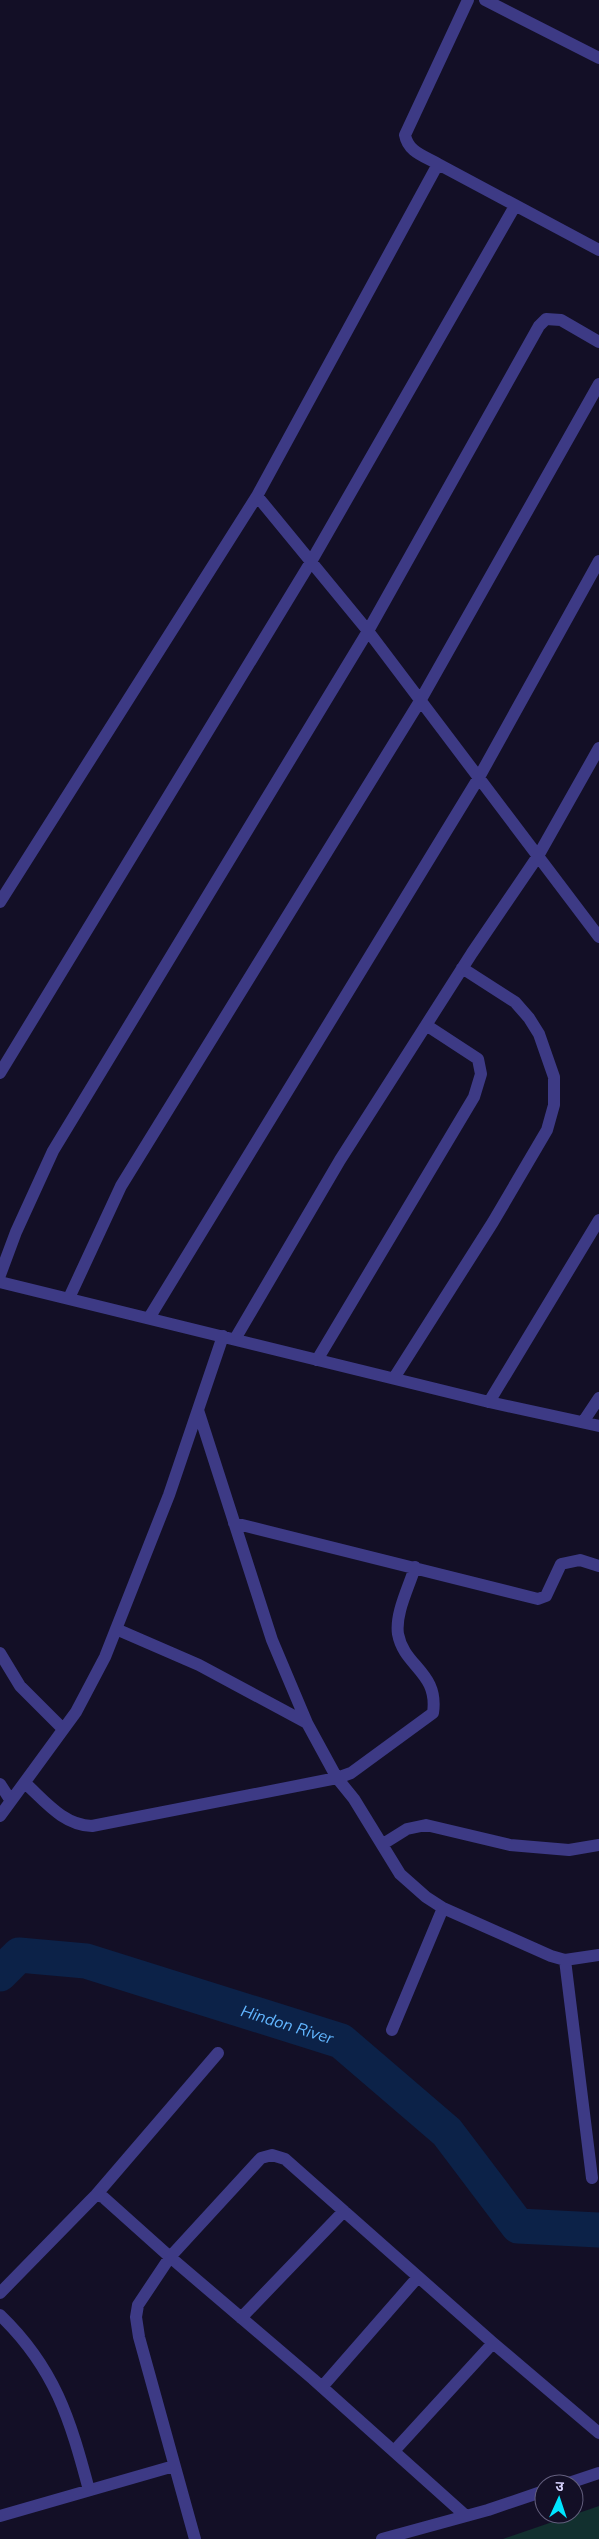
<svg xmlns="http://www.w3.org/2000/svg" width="599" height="2539" viewBox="0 0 599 2539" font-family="Mulish,'Noto Sans Devanagari',sans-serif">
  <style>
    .green { fill: #12302f }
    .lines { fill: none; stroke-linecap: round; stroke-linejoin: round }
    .river { stroke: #0c2248; stroke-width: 35 }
    .minor { stroke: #3d3a85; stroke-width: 12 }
    .labels { text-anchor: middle; stroke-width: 4.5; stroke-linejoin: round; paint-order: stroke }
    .water-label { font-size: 16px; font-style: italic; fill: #62b6ff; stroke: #130f26 }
  </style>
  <rect width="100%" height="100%" fill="#130f26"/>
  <path class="green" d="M 599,2506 L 599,2539 L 503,2539 Z"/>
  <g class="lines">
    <path class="river" id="s1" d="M 0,1974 L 19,1955 L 86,1961 L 341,2041 L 447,2132 L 518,2226 L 599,2230"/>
    <path class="minor" d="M 468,0 L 405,135 C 408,152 424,156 438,164 L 599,250
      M 485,0 L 599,58
      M 257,496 L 438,164
      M 0,902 L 257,496 L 368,631 L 599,937
      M 0,1073 L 312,560 L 515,206
      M 0,1275 L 16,1232 L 53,1151 L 368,631 L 539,326 L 546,319 L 561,320 L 599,342
      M 0,1282 L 489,1402 L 599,1426
      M 69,1298 L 121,1186 L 420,701 L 599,384
      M 149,1318 L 478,779 L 599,561
      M 235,1339 L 340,1160 L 472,953 L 538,856 L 599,748
      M 317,1360 L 474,1097 L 481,1074 L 478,1059 L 426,1025
      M 394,1378 L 493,1222 L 547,1130 L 554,1105 L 554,1077 L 539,1034 L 529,1018 L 515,1002 L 462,968
      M 489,1402 L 599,1220
      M 198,1410 L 272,1640 L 307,1723 L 337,1778 L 354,1799 L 400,1874 L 426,1897 L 443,1908 L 551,1956 L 565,1960 L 599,1955
      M 583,1422 L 599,1398
      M 234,1523 L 538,1599 L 546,1596 L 561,1564 L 580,1560 L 599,1566
      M 116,1629 L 199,1665 L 307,1723
      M 0,1653 L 20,1686 L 63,1729
      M 25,1783 C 45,1801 63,1825 92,1826 L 337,1778 L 351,1773 L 433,1713 C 439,1672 404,1667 398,1634 C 395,1613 409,1587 415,1567
      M 0,1784 L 11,1801
      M 0,1816 L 76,1712 L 105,1657 L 169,1495 L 223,1336
      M 383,1844 L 407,1829 L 426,1825 L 510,1845 L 569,1850 L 599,1845
      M 565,1960 L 592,2178
      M 392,2030 L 443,1908
      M 96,2195 L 218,2053
      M 0,2293 L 90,2201 L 96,2195 L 103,2197 L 170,2257 L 313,2379 L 466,2516
      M 0,2315 C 55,2368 70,2419 89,2490
      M 241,2318 L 344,2211
      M 322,2387 L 418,2277
      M 394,2451 L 493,2343
      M 566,2484 L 599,2473
      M 0,2516 L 174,2466
      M 195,2539 L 139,2337 L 136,2317 L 138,2305 L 170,2257 L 261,2158 L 272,2155 L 285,2159 L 493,2343 L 599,2433
      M 382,2539 L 488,2510 L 544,2491"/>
  </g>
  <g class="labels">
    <g class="water-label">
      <text dy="6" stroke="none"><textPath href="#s1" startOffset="305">Hindon River</textPath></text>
    </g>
  </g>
  <g transform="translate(559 2499) rotate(3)"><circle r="24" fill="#130f26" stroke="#625e7d"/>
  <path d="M0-4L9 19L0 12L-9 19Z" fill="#00e5ff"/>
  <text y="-8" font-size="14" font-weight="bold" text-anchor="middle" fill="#d9d4ff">उ</text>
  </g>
</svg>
